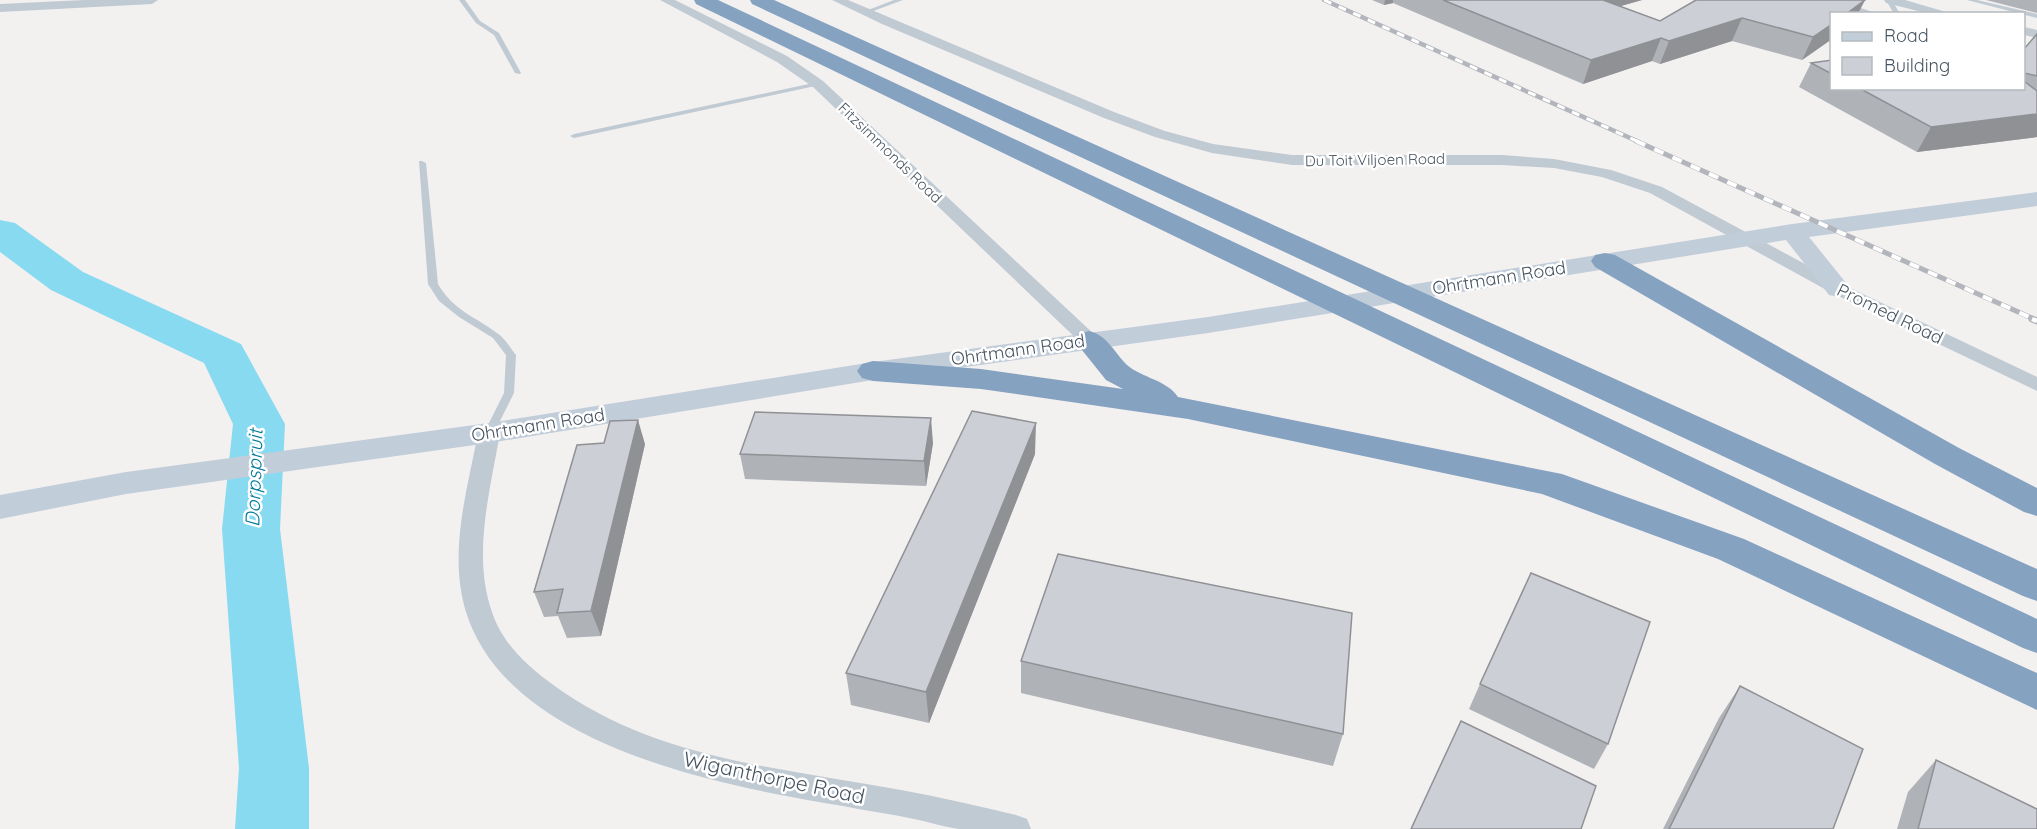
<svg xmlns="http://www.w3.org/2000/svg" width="2037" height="829" viewBox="0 0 2037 829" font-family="Quicksand,sans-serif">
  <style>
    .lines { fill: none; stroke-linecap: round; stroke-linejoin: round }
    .river { fill: #88daf1; fill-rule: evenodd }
    .service { fill: #c0cad3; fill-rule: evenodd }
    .minor { fill: #c0cad3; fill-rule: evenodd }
    .secondary { fill: #c2cdda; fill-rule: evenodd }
    .motorway { fill: #86a2c1; fill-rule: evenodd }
    .rail-far2-casing { stroke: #b2b5bb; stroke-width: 4.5 }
    .rail-far1-casing { stroke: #b2b5bb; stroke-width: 5 }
    .rail-casing { stroke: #b2b5bb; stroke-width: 7 }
    .rail-far2 { stroke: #fff; stroke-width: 3; stroke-dasharray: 8; stroke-linecap: butt }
    .rail-far1 { stroke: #fff; stroke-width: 4; stroke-dasharray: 10; stroke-linecap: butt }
    .rail { stroke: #fff; stroke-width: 4.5; stroke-dasharray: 14; stroke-linecap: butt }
    .wall { fill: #afb2b7 }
    .shaded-wall { fill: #8f9195 }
    .building { fill: #cccfd5; stroke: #8f9195; stroke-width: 1.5 }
    .labels { text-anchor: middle; stroke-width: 5; stroke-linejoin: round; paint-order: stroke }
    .far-street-label { font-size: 15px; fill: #47535f; stroke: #fff }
    .street-label { font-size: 18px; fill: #47535f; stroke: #fff }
    .water-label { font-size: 20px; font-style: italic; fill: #067a9c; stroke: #fff }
    .near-street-label { font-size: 21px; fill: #47535f; stroke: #fff }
  </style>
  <rect width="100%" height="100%" fill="#f3f0f0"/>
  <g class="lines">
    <path class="river" d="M 0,220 L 15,223 L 83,272 L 241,344 L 285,424 L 280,529 L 309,768 L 309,829 L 235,829 L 239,768 L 222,529 L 233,424 L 204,363 L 51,290 L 0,252 Z"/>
    <path class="service" d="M 459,0 L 465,0 L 480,21 L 499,33 L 521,73 L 520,74 L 515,73 L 494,35 L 476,23 Z
      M 894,0 L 903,0 L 868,13 L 863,12 Z
      M 1827,0 L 1836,0 L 1879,14 L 1868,14 Z
      M 1886,0 L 1892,0 L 1900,14 L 1894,14 Z
      M 1967,0 L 1977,0 L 2037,14 L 2037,18 Z
      M 818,82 L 820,83 L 820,85 L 574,138 L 570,136 L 574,134 Z
      M 419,161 L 422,161 L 426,163 L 438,284 C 453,310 474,316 497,333 C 505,338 510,348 516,355 L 514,393 L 494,433 L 489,437 L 484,433 L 504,393 L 506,355 L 493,338 L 459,317 L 439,301 L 428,284 Z"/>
    <path class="minor" d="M 84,0 L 158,0 L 152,4 L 0,12 L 0,4 Z
      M 660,0 L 675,0 L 787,56 L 823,81 L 1096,336 L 1099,340 L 1096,344 L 1082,344 L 813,87 L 777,62 Z
      M 832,0 L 848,0 L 1114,112 L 1165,131 L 1213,144 L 1292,155 L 1502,155 L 1554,159 L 1611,170 L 1662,187 L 1844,285 L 2037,377 L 2037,391 L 1832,293 L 1650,193 L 1602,177 L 1554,168 L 1502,165 L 1292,165 L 1212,153 L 1155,137 L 1104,118 L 882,24 Z
      M 1884,0 L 1905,0 L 1953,14 L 1930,14 L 1886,3 Z
      M 2024,27 L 2037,30 L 2037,38 L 2024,35 Z
      M 489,426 L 497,428 L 500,433 C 490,491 472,555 492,612 C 502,643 527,666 552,684 C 653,759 781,768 901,790 C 939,797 978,806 1016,815 L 1027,819 L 1031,829 C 1007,829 982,829 959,829 C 944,827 929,822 914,819 C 891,814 867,811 843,806 C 723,786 508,747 466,612 C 448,553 467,491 478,433 L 481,428 Z"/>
    <path class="secondary" d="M 2037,192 L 2037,206 L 1809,237 L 1851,289 L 1847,295 L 1838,297 L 1829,295 L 1786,240 L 1208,333 L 873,380 L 489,443 L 126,494 L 0,519 L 0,495 L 126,472 L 489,423 L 873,362 L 1208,317 L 1792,224 Z"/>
    <path class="motorway" d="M 694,0 L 718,0 L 2037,619 L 2037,653 L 2023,648 L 696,4 Z
      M 750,0 L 774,0 L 2037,569 L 2037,601 L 2023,596 L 752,4 Z
      M 1605,253 L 1615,255 L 1959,448 L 2037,488 L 2037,516 L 2024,512 L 1935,464 L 1595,267 L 1591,261 L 1595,255 Z
      M 1089,331 C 1107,335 1114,352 1127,365 C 1142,378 1167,380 1178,397 L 1562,474 L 1744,539 L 2037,673 L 2037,710 L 1718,559 L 1542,494 L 1188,419 L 981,389 L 873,381 L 862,378 L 857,371 L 862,364 L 873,361 L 981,369 L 1123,389 L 1106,380 L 1074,340 L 1078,334 Z"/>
    <g class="rail-far2-casing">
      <path id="rail-far2" d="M 1324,0 L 1639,142"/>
    </g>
    <g class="rail-far1-casing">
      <path id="rail-far1" d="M 1636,141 L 2036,320"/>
    </g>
    <g class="rail-casing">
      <path id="rail" d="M 2032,319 L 2037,321"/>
    </g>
    <use href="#rail-far2" class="rail-far2"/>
    <use href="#rail-far1" class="rail-far1"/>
    <use href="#rail" class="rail"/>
  </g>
  <path class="wall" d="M 1372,0 L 1642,0 L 1620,6 L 1660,21 L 1832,14 L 1832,39 L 1802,60 L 1732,41 L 1660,64 L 1652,61 L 1583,84 L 1393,3 L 1384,5 Z
    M 1986,0 L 2037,0 L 2037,13 Z
    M 2037,34 L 2037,137 L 1917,152 L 1799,87 L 1811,63 L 1832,60 L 1832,88 L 2024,88 L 2024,49 Z
    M 933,443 L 926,486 L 745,479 L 740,454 Z
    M 645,444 L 601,636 L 567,638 L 558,616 L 544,617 L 534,592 Z
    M 1035,454 L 929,723 L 851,705 L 846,673 Z
    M 1021,661 L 1343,734 L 1333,766 L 1021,693 Z
    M 1480,684 L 1608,744 L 1594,769 L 1469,709 Z
    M 1740,686 L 1833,829 L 1663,829 L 1719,718 Z
    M 1936,760 L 2037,829 L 1897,829 L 1908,792 Z"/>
  <path class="shaded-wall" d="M 1385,0 L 1393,0 L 1393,3 L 1384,5 Z
    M 1588,0 L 1642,0 L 1583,17 Z
    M 1865,0 L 1858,14 L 1846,14 Z
    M 1742,18 L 1732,41 L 1660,64 L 1669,41 Z
    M 1832,24 L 1832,39 L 1802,60 L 1813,37 Z
    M 1661,38 L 1652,61 L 1583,84 L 1591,60 Z
    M 2037,114 L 2037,137 L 1917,152 L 1931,127 Z
    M 931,418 L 933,443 L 926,486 L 924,461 Z
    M 638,420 L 645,444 L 601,636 L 591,611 Z
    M 1036,423 L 1035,454 L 929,723 L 926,692 Z"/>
  <path class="building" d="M 1443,0 L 1603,0 L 1660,21 L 1696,0 L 1865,0 L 1846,14 L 1832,14 L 1832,24 L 1813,37 L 1742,18 L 1669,41 L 1661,38 L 1591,60 Z
    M 2037,34 L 2037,76 L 2024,73 L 2024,49 Z
    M 1832,60 L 1832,74 L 1811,63 Z
    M 2024,81 L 2037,91 L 2037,114 L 1931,127 L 1859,88 L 2024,88 Z
    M 972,411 L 1036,423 L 926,692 L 846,673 Z
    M 755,412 L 931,418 L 924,461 L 740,454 Z
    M 638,420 L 591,611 L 557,613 L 563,589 L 534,592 L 577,445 L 604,443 L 610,421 Z
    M 1058,554 L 1352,613 L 1343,734 L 1021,661 Z
    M 1531,573 L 1650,622 L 1608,744 L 1480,684 Z
    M 1740,686 L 1863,749 L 1833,829 L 1669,829 Z
    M 1461,721 L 1596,786 L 1581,829 L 1411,829 Z
    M 1936,760 L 2037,809 L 2037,829 L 1918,829 Z"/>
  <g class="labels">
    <g class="far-street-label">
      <text transform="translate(890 153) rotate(44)" y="5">Fitzsimmonds Road</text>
      <text transform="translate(1375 160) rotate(-1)" y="5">Du Toit Viljoen Road</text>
    </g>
    <g class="street-label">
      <text transform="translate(1499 278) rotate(-9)" y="6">Ohrtmann Road</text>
      <text transform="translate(1890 314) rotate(26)" y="6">Promed Road</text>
      <text transform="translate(1018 350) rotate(-8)" y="6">Ohrtmann Road</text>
      <text transform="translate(538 425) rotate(-9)" y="6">Ohrtmann Road</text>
    </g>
    <g class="water-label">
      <text transform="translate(254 478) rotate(-88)" y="7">Dorpspruit</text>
    </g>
    <g class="near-street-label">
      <text transform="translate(774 778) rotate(12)" y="7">Wiganthorpe Road</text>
    </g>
  </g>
  <rect x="1830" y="12" width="195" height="78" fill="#ffffff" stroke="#b5babf" stroke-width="1.5"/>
  <rect x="1842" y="32" width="30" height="9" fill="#c2cdda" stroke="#b5babf" stroke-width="1.5"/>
  <text x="1884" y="42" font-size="18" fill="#47535f">Road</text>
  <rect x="1842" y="57" width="30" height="18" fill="#cccfd5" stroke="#b5babf" stroke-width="1.5"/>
  <text x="1884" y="72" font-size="18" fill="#47535f">Building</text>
</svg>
